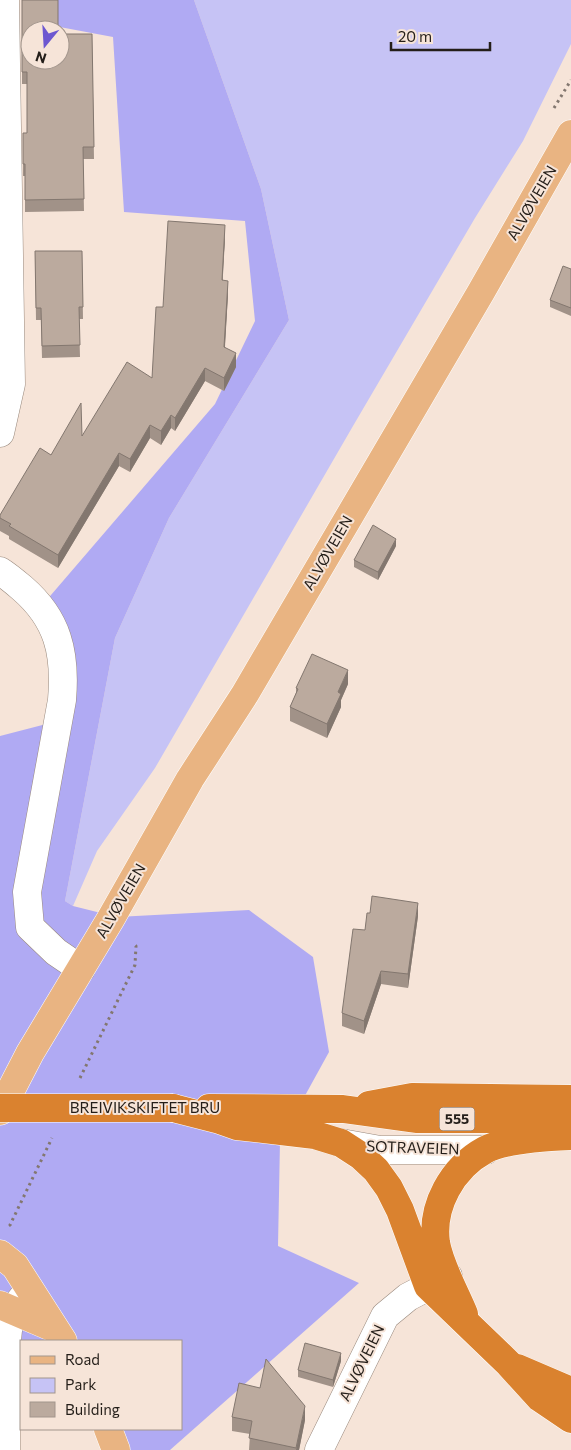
<svg xmlns="http://www.w3.org/2000/svg" width="571" height="1450" viewBox="0 0 571 1450" font-family="Commissioner,sans-serif">
  <style>
    .green { fill: #c6c3f5 }
    .forest { fill: #b0aaf3 }
    .lines { fill: none; stroke-linecap: round; stroke-linejoin: round }
    .minor-casing { stroke: #99897d; stroke-width: 29 }
    .major-casing { stroke: #fff; stroke-width: 29 }
    .highway-casing { stroke: #fff; stroke-width: 29 }
    .path { stroke: #83776f; stroke-width: 3; stroke-dasharray: 2.5 4; stroke-linecap: butt }
    .minor { stroke: #fff; stroke-width: 28 }
    .major { stroke: #e9b482; stroke-width: 28 }
    .highway { stroke: #da822f; stroke-width: 28 }
    .highway-bridge-casing { stroke: #fff; stroke-width: 29; stroke-linecap: butt }
    .highway-bridge { stroke: #da822f; stroke-width: 28 }
    .wall { fill: #a19288 }
    .shaded-wall { fill: #83776f }
    .building { fill: #bbaa9e; stroke: #83776f }
    .labels { text-anchor: middle; stroke-width: 4; stroke-linejoin: round; paint-order: stroke }
    .shield { fill: #f6e4d8; stroke: #635952; stroke-width: 1 }
    .shield-label { font-size: 14px; font-weight: bold; fill: #241e19 }
    .street-label { font-size: 15px; fill: #241e19; stroke: #f6e4d8 }
  </style>
  <rect width="100%" height="100%" fill="#f6e4d8"/>
  <path class="green" d="M 194,0 L 571,0 L 571,44 L 523,141 L 475,218 L 353,426 L 155,768 L 97,851 L 73,906 L 65,901 L 115,638 L 169,518 L 289,320 L 261,189 Z"/>
  <path class="forest" d="M 48,0 L 194,0 L 261,189 L 289,320 L 169,518 L 115,638 L 65,901 L 73,906 L 117,917 L 249,910 L 313,957 L 329,1052 L 280,1141 L 278,1246 L 359,1283 L 170,1450 L 118,1450 L 117,1429 L 181,1429 L 181,1341 L 21,1341 L 21,1358 L 5,1358 L 0,1364 L 0,736 L 54,722 L 45,602 L 215,404 L 255,321 L 245,221 L 124,212 L 113,37 L 49,25 Z"/>
  <g class="lines">
    <g class="minor-casing">
      <path id="minor" d="M 0,433 L 11,384 L 5,0
        M 0,571 C 8,576 15,582 22,588 C 58,619 66,653 62,700 L 27,892 L 30,927 L 56,952 L 81,969
        M 341,1143 L 380,1150 L 486,1150
        M 6,1450 L 6,1349 L 8,1330 L 12,1311 L 27,1292
        M 319,1450 L 385,1316 L 408,1297 L 448,1276"/>
    </g>
    <g class="major-casing">
      <path id="major" d="M 0,1111 L 30,1053 L 110,920 L 190,779 L 245,694 L 481,292 L 571,134
        M 0,1254 L 15,1266 L 63,1341
        M 0,1305 L 54,1328
        M 108,1429 L 116,1450"/>
    </g>
    <g class="highway-casing">
      <path id="highway" d="M 369,1105 L 412,1097 L 571,1099
        M 173,1108 L 220,1120 L 237,1126 L 315,1135 L 341,1143 L 361,1156 L 376,1170 L 389,1188 L 400,1210 L 428,1286 L 509,1364 L 540,1398 L 571,1419
        M 209,1108 L 343,1109 L 416,1119 L 571,1119
        M 464,1314 C 455,1292 440,1266 436,1243 C 431,1206 452,1168 485,1150 C 505,1139 548,1137 571,1136
        M 517,1368 L 571,1391"/>
    </g>
    <path class="path" d="M 554,108 L 571,80
      M 80,1078 L 135,965 L 136,946 L 133,943
      M 11,1226 L 10,1225 L 52,1138"/>
    <use href="#minor" class="minor"/>
    <use href="#major" class="major"/>
    <use href="#highway" class="highway"/>
    <g class="highway-bridge-casing">
      <path id="highway-bridge" d="M 0,1108 L 173,1108"/>
    </g>
    <use href="#highway-bridge" class="highway-bridge"/>
  </g>
  <path class="wall" d="M 22,0 L 30,60 L 92,34 L 94,159 L 83,159 L 84,211 L 25,212 L 25,176 L 23,176 L 23,133 L 27,133 L 27,84 L 22,84 Z
    M 225,238 L 222,280 L 228,294 L 225,347 L 236,367 L 224,391 L 205,381 L 175,431 L 171,428 L 161,445 L 150,438 L 130,472 L 119,466 L 58,568 L 9,539 L 9,536 L 0,531 L 0,515 L 51,455 L 82,436 L 152,378 L 163,307 Z
    M 35,251 L 82,251 L 83,319 L 79,319 L 80,357 L 42,358 L 41,320 L 36,320 Z
    M 571,269 L 571,316 L 550,307 L 550,300 Z
    M 396,546 L 378,580 L 354,567 L 354,560 Z
    M 348,684 L 341,700 L 341,707 L 327,738 L 290,721 L 290,707 L 296,693 L 296,688 Z
    M 418,916 L 408,988 L 381,984 L 364,1034 L 342,1026 L 342,1013 L 365,930 Z
    M 341,1361 L 333,1387 L 298,1377 L 298,1370 Z
    M 232,1417 L 305,1420 L 299,1450 L 249,1450 L 250,1434 L 232,1431 Z"/>
  <path class="shaded-wall" d="M 225,225 L 225,238 L 222,293 L 222,280 Z
    M 228,281 L 228,294 L 224,360 L 224,347 Z
    M 236,353 L 236,367 L 224,391 L 224,378 Z
    M 205,368 L 205,381 L 175,431 L 175,418 Z
    M 171,415 L 171,428 L 161,445 L 161,431 Z
    M 150,425 L 150,438 L 130,472 L 130,459 Z
    M 119,453 L 119,466 L 58,568 L 58,555 Z
    M 396,539 L 396,546 L 378,580 L 378,572 Z
    M 348,670 L 348,684 L 341,700 L 341,707 L 327,738 L 327,724 L 338,692 Z
    M 418,903 L 418,916 L 408,988 L 408,974 Z
    M 381,971 L 381,984 L 364,1034 L 364,1021 Z
    M 341,1353 L 341,1361 L 333,1387 L 333,1380 Z
    M 305,1406 L 305,1420 L 299,1450 L 296,1450 Z"/>
  <path class="building" d="M 22,0 L 58,0 L 58,30 L 30,30 L 30,60 L 60,60 L 60,34 L 92,34 L 94,147 L 83,147 L 84,199 L 25,200 L 25,164 L 23,164 L 23,133 L 27,133 L 27,72 L 22,72 Z
    M 168,221 L 225,225 L 222,280 L 228,281 L 224,347 L 236,353 L 224,378 L 205,368 L 175,418 L 171,415 L 161,431 L 150,425 L 130,459 L 119,453 L 58,555 L 9,526 L 11,524 L 0,518 L 0,515 L 40,448 L 51,455 L 81,403 L 82,436 L 127,362 L 152,378 L 156,307 L 163,307 Z
    M 35,251 L 82,251 L 83,307 L 79,307 L 80,345 L 42,346 L 41,308 L 36,308 Z
    M 563,266 L 571,269 L 571,308 L 550,300 Z
    M 373,525 L 396,539 L 378,572 L 354,560 Z
    M 312,654 L 348,670 L 338,692 L 341,694 L 327,724 L 290,707 L 298,689 L 296,688 Z
    M 372,896 L 418,903 L 408,974 L 381,971 L 364,1021 L 342,1013 L 353,929 L 365,930 L 367,913 L 370,913 Z
    M 305,1343 L 341,1353 L 333,1380 L 298,1370 Z
    M 266,1359 L 305,1406 L 296,1448 L 249,1438 L 252,1421 L 232,1417 L 239,1383 L 260,1388 Z"/>
  <g class="labels">
    <rect class="shield" x="439.5" y="1107.5" width="35" height="23" rx="4"/>
    <g class="shield-label">
      <text x="457" y="1124">555</text>
    </g>
    <g class="street-label">
      <text transform="translate(532 203) rotate(-60)" y="5">ALVØVEIEN</text>
      <text transform="translate(328 553) rotate(-60)" y="5">ALVØVEIEN</text>
      <text transform="translate(121 901) rotate(-60)" y="5">ALVØVEIEN</text>
      <text x="145" y="1113">BREIVIKSKIFTET BRU</text>
      <text transform="translate(413 1148) rotate(2)" y="5">SOTRAVEIEN</text>
      <text transform="translate(362 1363) rotate(-64)" y="5">ALVØVEIEN</text>
    </g>
  </g>
  <rect x="20" y="1340" width="162" height="90" fill="#f6e4d8" stroke="#a2958c"/>
  <rect x="30" y="1356" width="25" height="8" fill="#e9b482" stroke="#a2958c"/>
  <text x="65" y="1365" font-size="15" fill="#241e19">Road</text>
  <rect x="30" y="1378" width="25" height="15" fill="#c6c3f5" stroke="#a2958c"/>
  <text x="65" y="1390" font-size="15" fill="#241e19">Park</text>
  <rect x="30" y="1402" width="25" height="15" fill="#bbaa9e" stroke="#a2958c"/>
  <text x="65" y="1415" font-size="15" fill="#241e19">Building</text>
  <g transform="translate(45 45) rotate(198)"><circle r="24" fill="#f6e4d8" stroke="#a2958c"/>
  <path d="M0-4L9 19L0 12L-9 19Z" fill="#6d57d0"/>
  <text y="-8" font-size="14" font-weight="bold" text-anchor="middle" fill="#241e19">N</text>
  </g>
  <path d="M391 42v8h99v-8" fill="none" stroke="#241e19" stroke-width="2.5"/>
  <text x="398" y="42" font-size="15" fill="#241e19" stroke="#f6e4d8" stroke-width="4" paint-order="stroke">20 m</text>
</svg>
